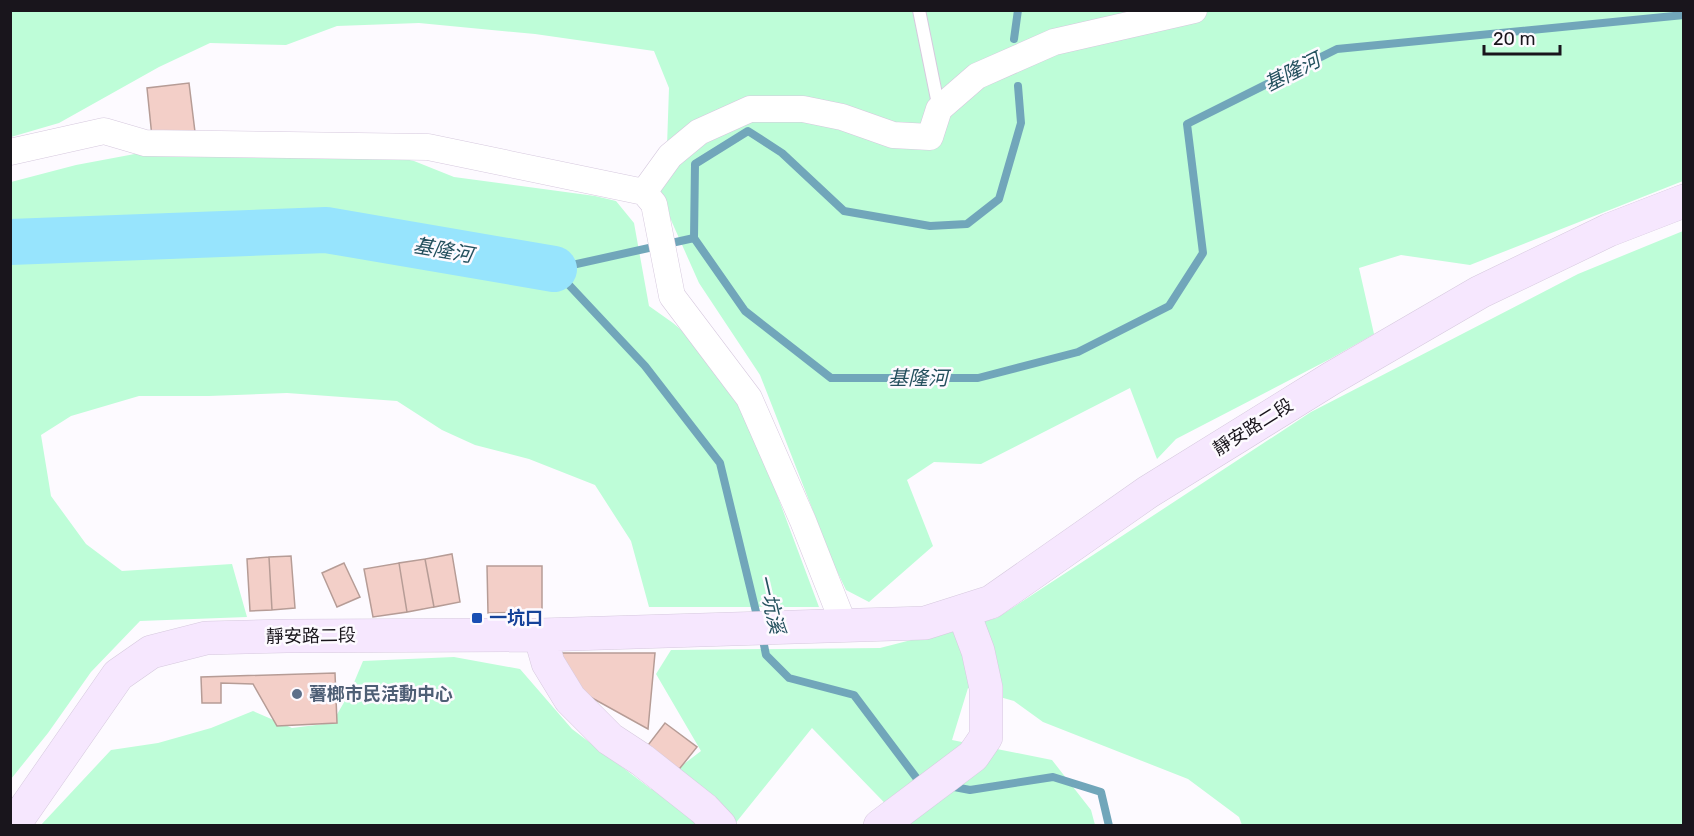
<svg xmlns="http://www.w3.org/2000/svg" width="1694" height="836" viewBox="0 0 1694 836" font-family="Rubik,'Noto Sans TC',sans-serif">
  <style>
    .green { fill: #befdd8 }
    .lines { fill: none; stroke-linecap: round; stroke-linejoin: round }
    .stream { stroke: #71a6ba; stroke-width: 8 }
    .river { stroke: #97e4fd; stroke-width: 46 }
    .building { fill: #f3cfc8; stroke: #b69c96; stroke-width: 1.5 }
    .lane-casing { stroke: #d6c9de; stroke-width: 14 }
    .street-casing { stroke: #d6c9de; stroke-width: 27 }
    .secondary-casing { stroke: #d6c9de; stroke-width: 34 }
    .lane { stroke: #fff; stroke-width: 12 }
    .street { stroke: #fff; stroke-width: 26 }
    .secondary { stroke: #f6e7fe; stroke-width: 33 }
    .transit-dot { fill: #1a4fb4; stroke: #fdfaff; stroke-width: 2 }
    .service-dot { fill: #5c6f8a; stroke: #fdfaff; stroke-width: 2 }
    .labels { text-anchor: middle; stroke-width: 5; stroke-linejoin: round; paint-order: stroke }
    .street-label { font-size: 18px; fill: #19151c; stroke: #fdfaff }
    .transit-label { font-size: 18px; font-weight: bold; fill: #164399; stroke: #fdfaff; text-anchor: start }
    .service-label { font-size: 18px; font-weight: bold; fill: #4e5e75; stroke: #fdfaff; text-anchor: start }
    .water-label { font-size: 20px; font-style: italic; fill: #24505e; stroke: #fdfaff }
  </style>
  <rect width="100%" height="100%" fill="#fdfaff"/>
  <path class="green" d="M 10,11 L 1683,11 L 1683,181 L 1470,265 L 1401,255 L 1359,268 L 1374,334 L 1330,359 L 1176,439 L 1157,459 L 1130,388 L 981,464 L 934,462 L 907,480 L 933,546 L 869,602 L 846,590 L 835,567 L 760,375 L 699,283 L 667,211 L 659,187 L 667,146 L 669,88 L 654,51 L 535,34 L 419,23 L 337,26 L 286,45 L 210,43 L 159,67 L 59,123 L 11,137 Z
    M 140,153 L 378,153 L 414,161 L 454,177 L 595,196 L 616,201 L 634,223 L 649,306 L 673,323 L 697,343 L 742,401 L 819,607 L 649,607 L 631,541 L 595,485 L 529,459 L 475,445 L 442,430 L 397,401 L 287,393 L 209,396 L 139,396 L 71,416 L 41,435 L 51,496 L 86,544 L 122,571 L 232,564 L 247,617 L 140,621 L 91,672 L 48,733 L 11,779 L 11,182 L 76,165 Z
    M 1683,231 L 1683,825 L 1242,825 L 1239,817 L 1188,779 L 1043,722 L 1014,701 L 968,688 L 952,740 L 1052,760 L 1091,810 L 1095,825 L 906,825 L 812,728 L 734,825 L 40,826 L 111,750 L 158,743 L 211,728 L 253,711 L 292,728 L 332,723 L 350,692 L 363,661 L 454,657 L 520,669 L 572,729 L 651,789 L 701,751 L 656,674 L 671,650 L 880,648 L 997,618 L 1311,412 L 1578,274 Z"/>
  <g class="lines">
    <path class="stream" d="M 1014,39 L 1018,10
      M 694,238 L 695,164 L 748,131 L 782,153 L 844,211 L 930,226 L 967,224 L 999,199 L 1021,123 L 1018,86
      M 554,269 L 694,238 L 745,311 L 831,378 L 978,378 L 1078,352 L 1169,306 L 1203,253 L 1187,124 L 1337,49 L 1684,15
      M 554,269 L 645,366 L 720,463 L 758,620
      M 762,635 L 766,655 L 789,678 L 854,695 L 918,780 L 925,781
      M 949,786 L 970,790 L 1053,777 L 1101,792 L 1109,826"/>
    <path class="river" d="M 10,242 L 326,230 L 554,269"/>
  </g>
  <path class="building" d="M 189,83 L 195,132 L 152,137 L 147,88 Z
    M 452,554 L 460,602 L 434,607 L 425,559 Z
    M 291,556 L 295,608 L 272,610 L 269,557 Z
    M 269,557 L 272,610 L 250,611 L 247,559 Z
    M 425,559 L 434,607 L 407,612 L 399,563 Z
    M 344,563 L 360,597 L 337,607 L 322,573 Z
    M 399,563 L 407,612 L 373,617 L 364,569 Z
    M 487,566 L 542,566 L 542,612 L 488,613 Z
    M 556,653 L 655,653 L 648,729 L 556,678 Z
    M 335,673 L 337,723 L 277,726 L 253,684 L 221,683 L 221,703 L 202,703 L 201,677 Z
    M 665,723 L 697,747 L 676,773 L 645,749 Z"/>
  <g class="lines">
    <g class="lane-casing">
      <path id="lane" d="M 919,10 L 939,109"/>
    </g>
    <g class="street-casing">
      <path id="street" d="M 10,152 L 104,131 L 145,143 L 428,147 L 644,192 L 654,204 L 672,296 L 749,398 L 803,521 L 844,625
        M 644,192 L 670,156 L 699,132 L 750,109 L 803,109 L 842,117 L 893,135 L 930,137 L 939,109 L 977,76 L 1054,42 L 1194,10"/>
    </g>
    <g class="secondary-casing">
      <path id="secondary" d="M 540,635 L 548,663 L 570,699 L 610,739 L 642,760 L 704,809 L 720,826
        M 13,826 L 118,675 L 151,652 L 206,638 L 287,636 L 540,635 L 925,623 L 991,602 L 1148,492 L 1332,378 L 1480,292 L 1609,230 L 1684,201
        M 880,826 L 973,756 L 986,737 L 986,688 L 978,651 L 963,611"/>
    </g>
    <use href="#lane" class="lane"/>
    <use href="#street" class="street"/>
    <use href="#secondary" class="secondary"/>
  </g>
  <rect class="transit-dot" x="471" y="612" width="12" height="12" rx="3"/>
  <circle class="service-dot" cx="297" cy="694" r="6"/>
  <g class="labels">
    <g class="street-label">
      <text transform="translate(1253 427) rotate(-32)" y="6">靜安路二段</text>
      <text transform="translate(311 636) rotate(-1)" y="6">靜安路二段</text>
    </g>
    <g class="transit-label">
      <text x="489" y="624">一坑口</text>
    </g>
    <g class="service-label">
      <text x="309" y="700">薯榔市民活動中心</text>
    </g>
    <g class="water-label">
      <text transform="translate(1292 72) rotate(-27)" y="7">基隆河</text>
      <text transform="translate(443 250) rotate(10)" y="7">基隆河</text>
      <text x="918" y="385">基隆河</text>
      <text transform="translate(771 604) rotate(77)" y="7">一坑溪</text>
    </g>
  </g>
  <rect width="1694" height="836" fill="none" stroke="#19151c" stroke-width="24"/>
  <path d="M1484 45v9h76v-9" fill="none" stroke="#19151c" stroke-width="3"/>
  <text x="1493" y="45" font-size="18" fill="#19151c" stroke="#fdfaff" stroke-width="4.5" paint-order="stroke">20 m</text>
</svg>
